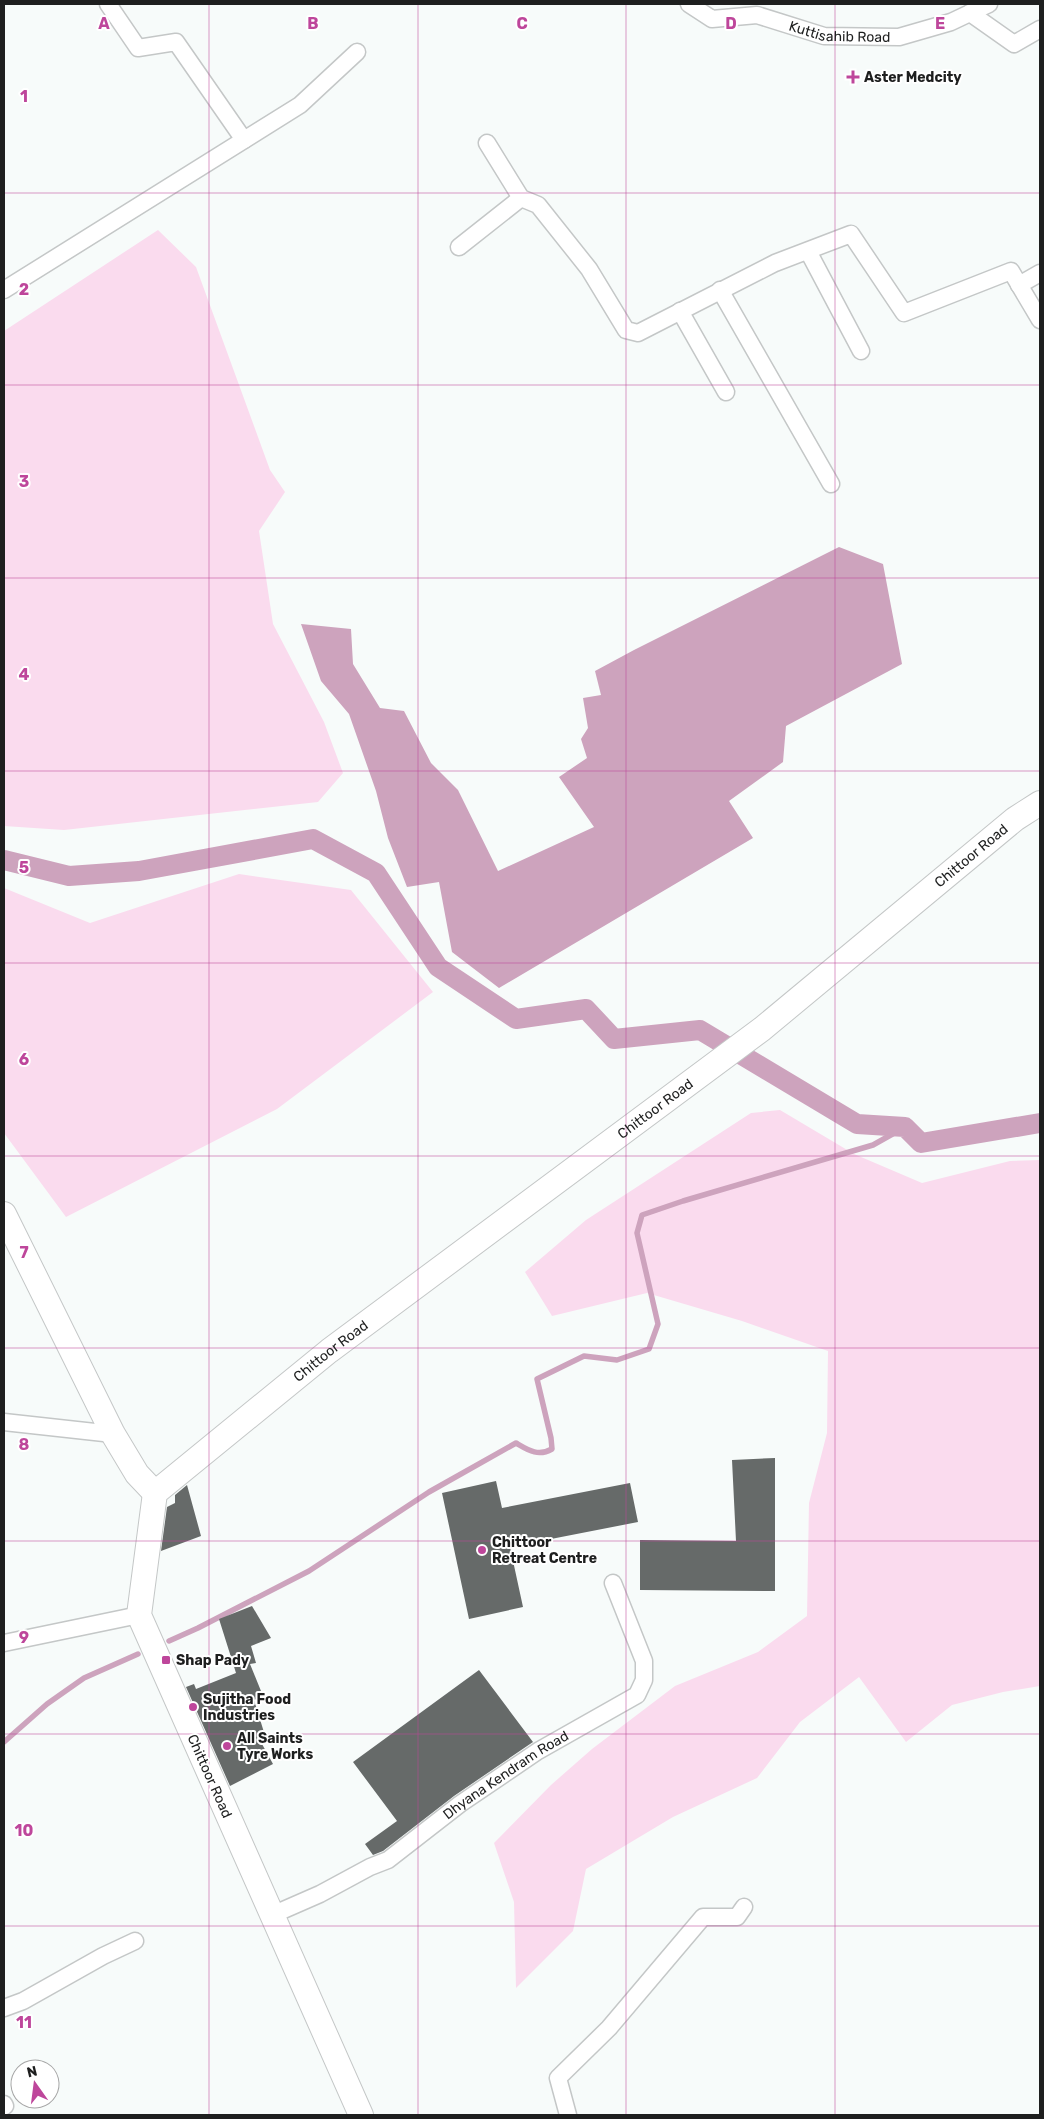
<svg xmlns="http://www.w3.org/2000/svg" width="1044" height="2119" viewBox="0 0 1044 2119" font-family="Rubik,sans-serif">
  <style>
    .green { fill: #fadbee }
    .water { fill: #cda3bd }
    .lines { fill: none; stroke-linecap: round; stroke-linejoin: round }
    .stream { stroke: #cda3bd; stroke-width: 5.5 }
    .canal { stroke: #cda3bd; stroke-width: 20 }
    .building { fill: #666a69 }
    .minor-casing { stroke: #c4c7c7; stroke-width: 19 }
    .secondary-casing { stroke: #c4c7c7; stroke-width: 26 }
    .minor { stroke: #fff; stroke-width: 16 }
    .secondary { stroke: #fff; stroke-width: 24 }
    .grid { fill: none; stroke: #be469b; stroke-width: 1; stroke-opacity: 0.55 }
    .poi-dot { fill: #be469b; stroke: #fff; stroke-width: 2 }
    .labels { text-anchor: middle; stroke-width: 4; stroke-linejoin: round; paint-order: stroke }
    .street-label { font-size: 14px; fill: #1e1f1f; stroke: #fff }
    .poi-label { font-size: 14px; font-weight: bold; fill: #1e1f1f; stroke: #fff; text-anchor: start }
    .grid-label { font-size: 16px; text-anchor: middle; font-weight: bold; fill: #be469b; stroke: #fff; stroke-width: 4; stroke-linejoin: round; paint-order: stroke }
  </style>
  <rect width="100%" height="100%" fill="#f7fbfa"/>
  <path class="green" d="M 158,230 L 196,267 L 270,470 L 285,492 L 259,531 L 273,624 L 324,722 L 343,773 L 318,802 L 64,830 L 4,826 L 4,331 Z
    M 239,874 L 351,890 L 433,992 L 277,1109 L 66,1217 L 4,1133 L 4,888 L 90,923 Z
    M 780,1110 L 854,1154 L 922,1183 L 1010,1161 L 1040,1160 L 1040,1686 L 1003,1692 L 952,1705 L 906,1742 L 859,1677 L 800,1722 L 757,1778 L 673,1817 L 586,1869 L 573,1931 L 516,1988 L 514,1902 L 494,1843 L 551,1785 L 592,1749 L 675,1686 L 758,1652 L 807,1616 L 809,1503 L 827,1433 L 828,1351 L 742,1321 L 647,1293 L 552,1316 L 525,1272 L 586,1220 L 751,1113 Z"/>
  <path class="water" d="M 839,547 L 883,564 L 902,664 L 786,726 L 783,762 L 729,801 L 753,838 L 499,988 L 452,952 L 439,882 L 407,887 L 388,838 L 376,791 L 349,714 L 321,681 L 301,624 L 351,629 L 353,664 L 380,708 L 404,711 L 431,763 L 458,790 L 498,871 L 594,827 L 559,777 L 587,758 L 581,739 L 588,728 L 583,698 L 601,695 L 595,671 L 634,650 Z"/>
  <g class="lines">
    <path class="stream" d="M 169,1641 L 198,1628 L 309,1571 L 429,1492 L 516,1443 C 528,1450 538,1457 552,1449 L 551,1438 L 537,1379 L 584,1356 L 617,1360 L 649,1349 L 658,1324 L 637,1233 L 642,1215 L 683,1201 L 873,1145 L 905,1127
      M 4,1742 L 47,1704 L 84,1678 L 138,1654"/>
    <path class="canal" d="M 4,860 L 69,876 L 139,871 L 313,839 L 376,873 L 438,967 L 516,1019 L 586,1009 L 614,1039 L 700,1030 L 857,1124 L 905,1127 L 921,1143 L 1040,1123"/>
  </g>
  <path class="building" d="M 775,1458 L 775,1591 L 640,1590 L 640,1540 L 736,1541 L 732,1460 Z
    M 496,1481 L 502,1508 L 630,1483 L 638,1522 L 510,1547 L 523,1607 L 469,1619 L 442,1493 Z
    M 187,1485 L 201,1536 L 161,1551 L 167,1507 L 175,1503 L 175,1495 Z
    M 252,1606 L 271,1638 L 251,1646 L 256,1663 L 250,1664 L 263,1696 L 254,1700 L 267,1742 L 262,1744 L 273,1764 L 230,1786 L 186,1687 L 194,1684 L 196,1689 L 236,1673 L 219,1619 Z
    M 479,1670 L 533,1742 L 454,1796 L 383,1851 L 373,1855 L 365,1844 L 397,1821 L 353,1762 Z"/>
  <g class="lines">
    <g class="minor-casing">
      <g id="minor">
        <path d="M 108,4 L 138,48 L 176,42 L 244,140"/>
        <path id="s1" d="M 689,4 L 712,19 L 757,15 L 824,36 L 899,37 L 951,22 L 989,4"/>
        <path d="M 970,13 L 1014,44 L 1040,29"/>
        <path d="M 487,143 L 521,198 L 538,205 L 589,269 L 626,330 L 638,333 L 775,263 L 851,234 L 904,313 L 1011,271 L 1040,320"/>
        <path d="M 459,247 L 521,198"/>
        <path d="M 808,251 L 861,351"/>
        <path d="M 1019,285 L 1040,273"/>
        <path d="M 4,290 L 300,105 L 357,52"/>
        <path d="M 720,290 L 831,484"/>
        <path d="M 680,311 L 726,392"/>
        <path d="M 4,1422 L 113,1434"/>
        <path d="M 4,1643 L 139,1615"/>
        <path id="s2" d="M 272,1915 L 320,1894 L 370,1867 L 388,1860 L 460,1804 L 538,1751 L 637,1695 L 644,1680 L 644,1661 L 613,1583"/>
        <path d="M 4,2008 L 23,2001 L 103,1956 L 135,1941"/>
        <path d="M 4,2104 L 5,2106"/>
        <path d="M 568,2115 L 558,2078 L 609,2028 L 703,1917 L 737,1917 L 744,1907"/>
      </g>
    </g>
    <g class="secondary-casing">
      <g id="secondary">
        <path d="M 4,1214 L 113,1434 L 137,1474 L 155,1493"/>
        <path id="s3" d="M 361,2115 L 139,1615 L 155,1493 L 329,1351 L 762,1029 L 1015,819 L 1040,803"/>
      </g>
    </g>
    <use href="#minor" class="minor"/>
    <use href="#secondary" class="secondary"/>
  </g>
  <path class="grid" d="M 209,4 L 209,2115M 418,4 L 418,2115M 626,4 L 626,2115M 835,4 L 835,2115M 4,193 L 1040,193M 4,385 L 1040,385M 4,578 L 1040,578M 4,771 L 1040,771M 4,963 L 1040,963M 4,1156 L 1040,1156M 4,1348 L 1040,1348M 4,1541 L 1040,1541M 4,1734 L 1040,1734M 4,1926 L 1040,1926"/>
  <g class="poi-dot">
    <path d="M850.5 69.5h5v5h5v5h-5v5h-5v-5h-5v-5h5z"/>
    <circle cx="482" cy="1550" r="5"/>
    <rect x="161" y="1655" width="10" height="10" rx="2.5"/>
    <circle cx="193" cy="1707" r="5"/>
    <circle cx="227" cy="1746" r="5"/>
  </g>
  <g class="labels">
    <g class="street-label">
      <text dy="5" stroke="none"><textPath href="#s1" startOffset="158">Kuttisahib Road</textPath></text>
      <text dy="5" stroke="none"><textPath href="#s3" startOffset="1706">Chittoor Road</textPath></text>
      <text dy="5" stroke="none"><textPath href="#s3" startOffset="1301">Chittoor Road</textPath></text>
      <text dy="5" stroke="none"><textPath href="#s3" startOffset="896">Chittoor Road</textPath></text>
      <text transform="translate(210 1776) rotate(66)" y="5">Chittoor Road</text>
      <text dy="5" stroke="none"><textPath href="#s2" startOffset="274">Dhyana Kendram Road</textPath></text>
    </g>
    <g class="poi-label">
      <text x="864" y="82">Aster Medcity</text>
      <text x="492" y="1547">Chittoor<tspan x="492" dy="16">Retreat Centre</tspan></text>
      <text x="176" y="1665">Shap Pady</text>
      <text x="203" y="1704">Sujitha Food<tspan x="203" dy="16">Industries</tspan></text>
      <text x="237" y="1743">All Saints<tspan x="237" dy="16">Tyre Works</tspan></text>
    </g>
  </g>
  <g class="grid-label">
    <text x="104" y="29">A</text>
    <text x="313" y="29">B</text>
    <text x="522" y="29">C</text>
    <text x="731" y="29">D</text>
    <text x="940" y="29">E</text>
    <text x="24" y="102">1</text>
    <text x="24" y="295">2</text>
    <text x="24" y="487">3</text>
    <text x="24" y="680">4</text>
    <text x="24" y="873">5</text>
    <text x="24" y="1065">6</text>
    <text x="24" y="1258">7</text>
    <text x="24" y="1450">8</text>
    <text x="24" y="1643">9</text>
    <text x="24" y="1836">10</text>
    <text x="24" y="2028">11</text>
  </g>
  <rect width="1044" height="2119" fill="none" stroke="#1e1f1f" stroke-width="10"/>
  <g transform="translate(35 2084) rotate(346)"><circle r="24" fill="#ffffff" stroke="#a5a5a5"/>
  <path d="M0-4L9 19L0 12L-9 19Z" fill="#be469b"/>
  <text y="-8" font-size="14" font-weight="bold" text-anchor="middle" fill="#1e1f1f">N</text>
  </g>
</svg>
